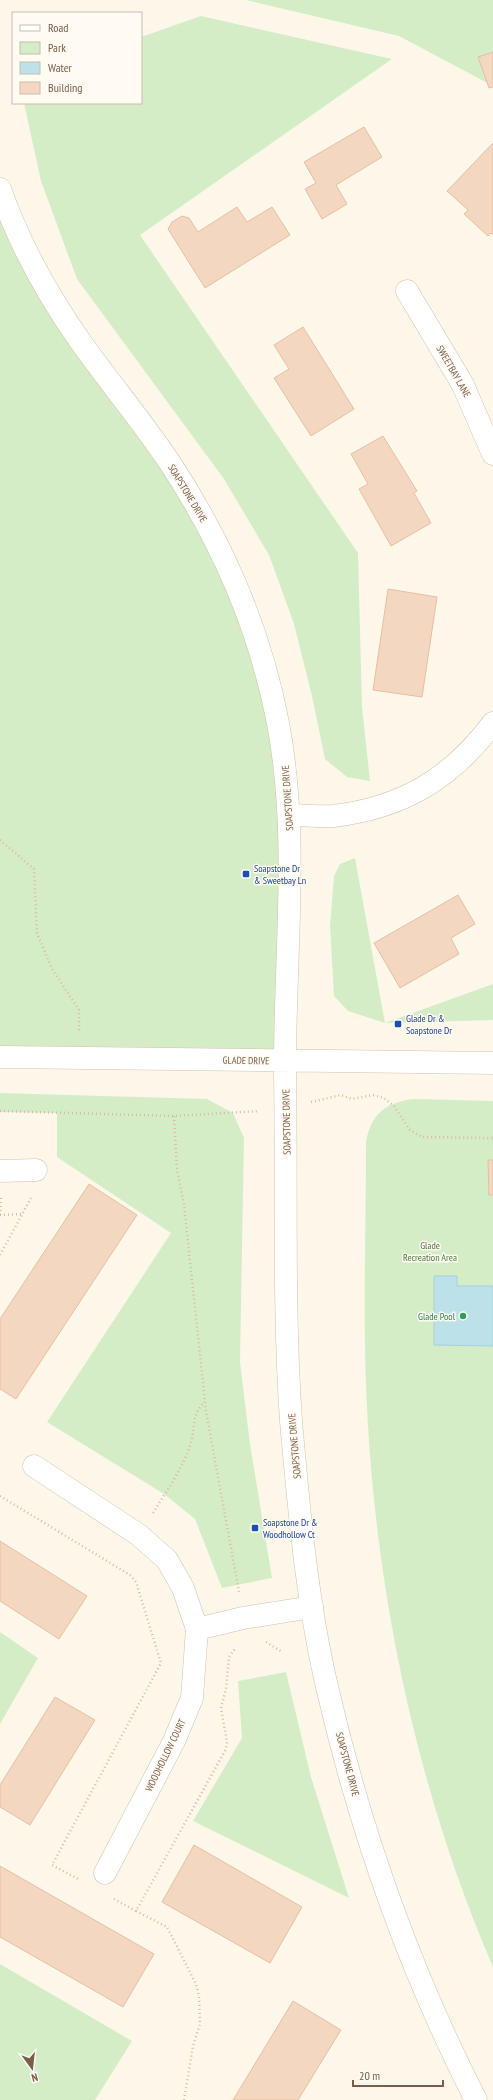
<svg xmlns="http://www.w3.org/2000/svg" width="493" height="2100" viewBox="0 0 493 2100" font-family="'PT Sans Narrow',sans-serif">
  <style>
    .green { fill: #d5edc7 }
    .water { fill: #bde1e9; stroke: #a3d0db }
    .building { fill: #f4d7c1; stroke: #e7bea0 }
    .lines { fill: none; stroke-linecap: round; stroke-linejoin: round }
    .street-casing { stroke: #d1bfae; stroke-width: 23 }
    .secondary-casing { stroke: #d4c0ac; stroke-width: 23 }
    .path { stroke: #dabba3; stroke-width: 2.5; stroke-dasharray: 1 3; stroke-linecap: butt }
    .street { stroke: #fff; stroke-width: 22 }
    .secondary { stroke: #fff; stroke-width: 22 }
    .transit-dot { fill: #1a4fb4; stroke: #fffaf2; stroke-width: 1.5 }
    .leisure-dot { fill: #2e9e5b; stroke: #fffaf2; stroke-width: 1.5 }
    .labels { text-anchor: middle; stroke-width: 3; stroke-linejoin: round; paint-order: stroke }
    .street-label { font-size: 10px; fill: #7a5e4b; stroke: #fffaf2 }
    .transit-label { font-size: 10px; fill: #164399; stroke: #fffaf2; text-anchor: start }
    .park-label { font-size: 10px; fill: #4e7a40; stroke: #fffaf2 }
    .leisure-label { font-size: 10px; fill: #27864d; stroke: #fffaf2; text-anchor: end }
  </style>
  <rect width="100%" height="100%" fill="#fdf7ea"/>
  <path class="green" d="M 246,0 L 493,0 L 493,86 L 399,36 Z
    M 201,16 L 392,59 L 140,235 L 358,553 L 362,707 L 370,781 L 347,777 L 325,759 L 312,696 L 294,624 L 269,555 L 224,479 L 77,279 L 41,181 L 24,103 L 141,103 L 141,37 Z
    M 0,189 L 20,237 L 191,495 L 279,726 L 285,1061 L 0,1057 Z
    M 355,858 L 385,1023 L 493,984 L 493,1020 L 385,1023 L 348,1011 L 334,996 L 330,926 L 334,876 L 340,864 Z
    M 0,1093 L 207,1099 L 233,1113 L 244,1138 L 240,1362 L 250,1444 L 272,1578 L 222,1588 L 195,1519 L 164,1494 L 47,1422 L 171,1233 L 57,1157 L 57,1113 L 0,1112 Z
    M 413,1099 L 493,1101 L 493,1967 C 420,1798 379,1610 368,1426 C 362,1332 366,1237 366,1142 C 371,1114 385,1103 413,1099 Z
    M 0,1632 L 38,1658 L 0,1724 Z
    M 286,1672 L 311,1777 L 349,1898 L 193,1821 L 242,1738 L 238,1681 Z
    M 0,1964 L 132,2041 L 95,2100 L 0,2100 Z"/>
  <path class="water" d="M 434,1276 L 457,1276 L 457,1286 L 493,1286 L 493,1346 L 434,1345 Z"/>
  <path class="building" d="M 493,52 L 493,87 L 489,88 L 478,57 Z
    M 364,127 L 382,157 L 336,185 L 347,204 L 322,219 L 305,189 L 316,183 L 304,162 Z
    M 493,143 L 493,235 L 491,233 L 488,236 L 464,214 L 468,210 L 447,191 Z
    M 237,207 L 247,222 L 272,207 L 290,235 L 205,288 L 168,229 L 172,222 L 182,216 L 189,218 L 198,232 Z
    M 303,327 L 354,409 L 311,436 L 274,378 L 289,369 L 274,345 Z
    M 383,436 L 417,491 L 414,493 L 431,523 L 391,546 L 359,489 L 368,484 L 351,454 Z
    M 388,589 L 437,597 L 422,697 L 373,690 Z
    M 458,895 L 475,924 L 451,938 L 459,954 L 400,988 L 374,943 Z
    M 488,1160 L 493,1160 L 493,1195 L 489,1195 Z
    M 89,1184 L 137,1215 L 16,1399 L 0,1389 L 0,1319 Z
    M 0,1541 L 87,1596 L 59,1639 L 0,1601 Z
    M 55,1697 L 95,1720 L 30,1825 L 0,1807 L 0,1785 Z
    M 194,1845 L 302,1907 L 270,1963 L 162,1902 Z
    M 0,1866 L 154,1954 L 123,2007 L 0,1937 Z
    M 293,2001 L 341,2030 L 298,2100 L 233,2100 Z"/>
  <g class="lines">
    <g class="street-casing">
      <path id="street" d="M 407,291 L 463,385 L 493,454
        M 290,815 C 304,815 319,817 333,816 C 402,808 451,779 493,723
        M 0,1171 L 36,1170
        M 34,1466 L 139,1535 L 167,1560 L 183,1588 L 197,1629
        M 105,1873 L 174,1741 L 192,1698 L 197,1629 L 243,1618 L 312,1607"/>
    </g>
    <g class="secondary-casing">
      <path id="secondary" d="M 0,189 C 19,243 47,294 80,341 C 109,382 142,421 170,463 C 222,542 260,629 278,723 C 300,839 284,959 285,1076 C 287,1191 283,1306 291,1421 C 299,1511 307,1603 328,1691 C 361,1833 410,1971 476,2100
        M 0,1057 L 493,1063"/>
    </g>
    <path class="path" d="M 0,840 L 34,869 L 37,933 L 52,969 L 79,1010 L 79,1031
      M 311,1102 L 341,1095 L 352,1099 L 373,1095 L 384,1098 L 394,1106 L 410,1130 L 422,1137 L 493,1138
      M 0,1111 L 174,1116 L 259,1111
      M 174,1116 L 177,1169 L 184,1205 L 206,1411 L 239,1592
      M 0,1215 L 1,1198
      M 0,1215 L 22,1214
      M 0,1255 L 31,1198
      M 0,1496 L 130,1575 L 136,1582 L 161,1663 L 52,1865 L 80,1880
      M 153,1513 C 167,1490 184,1467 191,1442 C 196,1425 191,1414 205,1402
      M 266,1642 L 282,1652
      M 114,1899 L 136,1911
      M 184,2100 L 193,2046 L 200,2024 L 199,1996 L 196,1984 L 167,1927 L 136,1911 L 226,1749 L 227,1742 L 221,1708 L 226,1689 L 229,1657 L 235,1649"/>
    <use href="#street" class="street"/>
    <use href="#secondary" class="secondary"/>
  </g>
  <g class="transit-dot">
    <rect x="242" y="870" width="8" height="8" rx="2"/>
    <rect x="394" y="1020" width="8" height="8" rx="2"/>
    <rect x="251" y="1524" width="8" height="8" rx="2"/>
  </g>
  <circle class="leisure-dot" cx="463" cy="1316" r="4"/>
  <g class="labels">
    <g class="street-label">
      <text transform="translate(454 371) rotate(60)" y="4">SWEETBAY LANE</text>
      <text transform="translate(188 493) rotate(59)" y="4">SOAPSTONE DRIVE</text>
      <text transform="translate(287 798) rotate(-94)" y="4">SOAPSTONE DRIVE</text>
      <text transform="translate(246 1060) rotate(1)" y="4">GLADE DRIVE</text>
      <text transform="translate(286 1122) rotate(-91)" y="4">SOAPSTONE DRIVE</text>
      <text transform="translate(294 1446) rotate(-95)" y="4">SOAPSTONE DRIVE</text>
      <text transform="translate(165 1755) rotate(-64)" y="4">WOODHOLLOW COURT</text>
      <text transform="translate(348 1764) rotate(75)" y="4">SOAPSTONE DRIVE</text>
    </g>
    <g class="transit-label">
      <text x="254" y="872">Soapstone Dr<tspan x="254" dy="12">&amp; Sweetbay Ln</tspan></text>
      <text x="406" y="1022">Glade Dr &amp;<tspan x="406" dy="12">Soapstone Dr</tspan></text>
      <text x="263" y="1526">Soapstone Dr &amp;<tspan x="263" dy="12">Woodhollow Ct</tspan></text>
    </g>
    <g class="park-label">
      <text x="430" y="1249">Glade<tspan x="430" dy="12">Recreation Area</tspan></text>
    </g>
    <g class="leisure-label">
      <text x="455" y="1320">Glade Pool</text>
    </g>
  </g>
  <rect x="12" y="12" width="130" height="92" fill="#fffaf2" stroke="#cabcaf"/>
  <rect x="20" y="25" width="20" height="6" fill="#ffffff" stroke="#cabcaf"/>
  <text x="48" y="32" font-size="12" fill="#7a5e4b">Road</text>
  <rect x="20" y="42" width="20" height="12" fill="#d5edc7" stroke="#cabcaf"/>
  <text x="48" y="52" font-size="12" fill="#7a5e4b">Park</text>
  <rect x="20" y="62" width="20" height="12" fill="#bde1e9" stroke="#cabcaf"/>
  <text x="48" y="72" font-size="12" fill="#7a5e4b">Water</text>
  <rect x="20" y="82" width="20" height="12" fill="#f4d7c1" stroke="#cabcaf"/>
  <text x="48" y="92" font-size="12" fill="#7a5e4b">Building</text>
  <g transform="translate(32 2068) rotate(165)" stroke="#fffaf2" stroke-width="3" paint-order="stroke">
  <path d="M0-3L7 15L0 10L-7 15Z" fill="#7a5e4b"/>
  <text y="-6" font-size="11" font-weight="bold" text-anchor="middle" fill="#7a5e4b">N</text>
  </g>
  <path d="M353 2080v6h90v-6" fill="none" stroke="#7a5e4b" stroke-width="2"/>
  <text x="359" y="2080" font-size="12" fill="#7a5e4b" stroke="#fffaf2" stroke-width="3" paint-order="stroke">20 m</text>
</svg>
